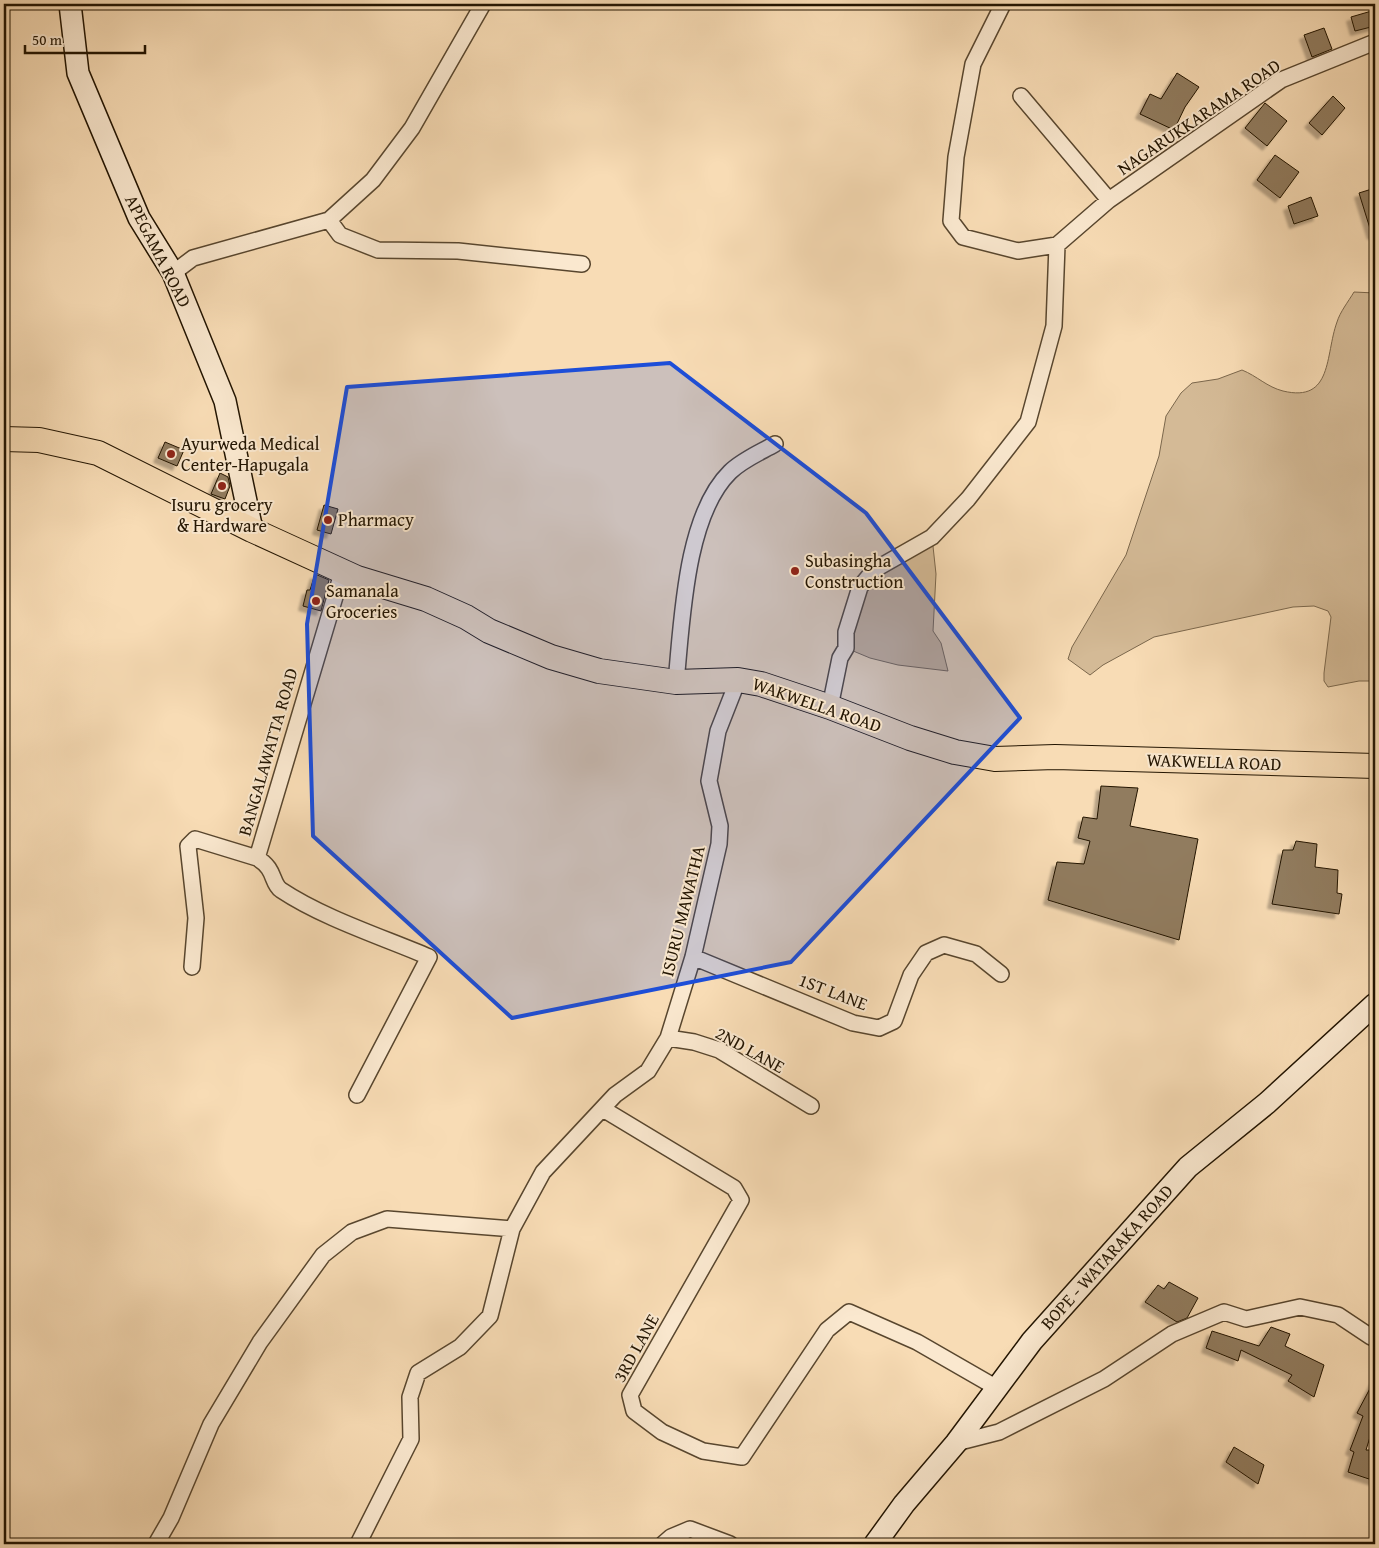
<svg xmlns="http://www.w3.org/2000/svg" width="1379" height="1548" viewBox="0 0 1379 1548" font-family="'Gentium Book Plus',serif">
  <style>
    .green { fill: #d4ba96; stroke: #7b674c }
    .building { fill: #917c5f; stroke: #221401; filter: url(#shadow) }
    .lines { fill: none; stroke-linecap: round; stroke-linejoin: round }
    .street-casing { stroke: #58462e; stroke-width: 18 }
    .secondary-casing { stroke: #221401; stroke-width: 24 }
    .primary-casing { stroke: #221401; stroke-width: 26 }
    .street { stroke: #fae8cf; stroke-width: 15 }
    .secondary { stroke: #fae8cf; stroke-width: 21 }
    .primary { stroke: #f8dcb5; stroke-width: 24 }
    .marked { fill: #1d4ed8; fill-opacity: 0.2; stroke: #1d4ed8; stroke-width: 4; stroke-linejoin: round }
    .poi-dot { fill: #8f2418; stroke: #fae8cf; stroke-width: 2 }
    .labels { text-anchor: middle; stroke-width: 4; stroke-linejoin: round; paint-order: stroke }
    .street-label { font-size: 18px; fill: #221401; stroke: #fae8cf }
    .poi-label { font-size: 18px; fill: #221401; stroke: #fae8cf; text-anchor: start }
  </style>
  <defs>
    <filter id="shadow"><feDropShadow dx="-4.5" dy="4.5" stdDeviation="1" flood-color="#0004"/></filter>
  </defs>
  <rect width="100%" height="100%" fill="#f8dcb5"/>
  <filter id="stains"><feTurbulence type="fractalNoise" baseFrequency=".004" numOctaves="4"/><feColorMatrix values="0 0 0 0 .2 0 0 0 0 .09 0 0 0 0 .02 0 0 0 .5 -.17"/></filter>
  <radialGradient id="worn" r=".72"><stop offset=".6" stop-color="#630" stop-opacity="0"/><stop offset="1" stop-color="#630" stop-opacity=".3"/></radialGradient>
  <path class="green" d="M 1354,292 L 1375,293 L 1375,512 L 1372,527 L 1375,530 L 1375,681 L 1359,681 L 1328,687 L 1324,681 L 1324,673 L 1331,617 L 1328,611 L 1314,606 L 1293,607 L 1154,637 L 1103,665 L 1090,675 L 1068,659 L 1072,647 L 1126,555 L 1159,456 L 1166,416 L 1181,393 L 1192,383 L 1218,379 L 1242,370 C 1257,376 1267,387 1283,391 C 1333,403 1325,355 1337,322 C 1340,312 1348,302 1354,292 Z
    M 932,537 L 936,574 L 933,631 L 941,643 L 948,671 L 898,665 L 870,658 L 846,648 L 860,587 Z"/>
  <path class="building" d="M 1375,10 L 1375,26 L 1355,31 L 1351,17 Z
    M 1324,28 L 1332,49 L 1312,57 L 1304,35 Z
    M 1177,73 L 1199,87 L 1185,107 L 1174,130 L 1140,114 L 1150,94 L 1161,99 Z
    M 1333,96 L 1345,108 L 1322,135 L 1309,123 Z
    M 1265,103 L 1287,121 L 1267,146 L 1245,128 Z
    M 1275,155 L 1299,172 L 1280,198 L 1257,180 Z
    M 1375,188 L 1375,234 L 1372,235 L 1359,193 Z
    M 1311,197 L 1318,216 L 1294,224 L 1288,206 Z
    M 165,442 L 184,450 L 177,466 L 158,458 Z
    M 220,473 L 228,477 L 230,486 L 225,499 L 211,494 Z
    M 324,505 L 338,509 L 331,534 L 317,530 Z
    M 315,574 L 329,580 L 321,611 L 303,606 L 307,590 L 310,590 Z
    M 1101,786 L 1138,788 L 1130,826 L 1198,839 L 1179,940 L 1048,900 L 1057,862 L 1084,864 L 1090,841 L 1078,838 L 1083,817 L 1097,819 Z
    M 1296,841 L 1317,844 L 1315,867 L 1338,870 L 1337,893 L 1342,894 L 1339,914 L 1272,904 L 1283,850 L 1293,850 Z
    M 1169,1282 L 1198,1298 L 1187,1318 L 1177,1322 L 1145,1302 L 1158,1285 L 1164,1289 Z
    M 1271,1327 L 1290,1334 L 1285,1346 L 1324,1365 L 1314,1397 L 1288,1381 L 1292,1375 L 1241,1350 L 1238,1361 L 1206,1348 L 1212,1331 L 1259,1346 Z
    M 1375,1379 L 1375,1421 L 1366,1450 L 1375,1450 L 1375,1481 L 1348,1472 L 1354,1452 L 1350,1450 L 1363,1416 L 1357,1413 Z
    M 1234,1447 L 1264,1465 L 1258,1484 L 1226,1462 Z"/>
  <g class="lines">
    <g class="street-casing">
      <path id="street" d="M 1021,96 L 1109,200
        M 329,220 L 340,235 L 378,250 L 458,251 L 582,264
        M 1057,245 L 1109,200 L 1281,80 L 1375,42
        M 173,273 L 193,258 L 329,220 L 373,180 L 412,128 L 483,4
        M 343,570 L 257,858 C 276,869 271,883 281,890 C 323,918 382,937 429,957 L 357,1095
        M 676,682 C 682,623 685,516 730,472 C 742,460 761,452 775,444
        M 830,707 L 840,658 L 846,648 L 846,632 L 860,587 L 874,570 L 932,537 L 968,499 L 1028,422 L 1054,326 L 1057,245 L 1018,251 L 963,237 L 951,221 L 956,157 L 973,64 L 1003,4
        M 693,957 L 853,1023 L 879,1028 L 894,1021 L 911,975 L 926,953 L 944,945 L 976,954 L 1001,974
        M 192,967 L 196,918 L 188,846 L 195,839 L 257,858
        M 668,1038 L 694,1042 L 719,1050 L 811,1106
        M 603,1109 L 734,1188 L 741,1200 L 630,1395 L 634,1411 L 662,1432 L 703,1451 L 742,1457 L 827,1330 L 849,1312 L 917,1342 L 997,1388
        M 956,1443 L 999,1432 L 1104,1379 L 1172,1334 L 1224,1312 L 1246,1319 L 1300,1307 L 1338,1315 L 1371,1337 L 1375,1334
        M 156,1544 L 171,1518 L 211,1424 L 260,1342 L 323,1255 L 352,1232 L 387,1219 L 512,1229
        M 358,1544 L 411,1439 L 410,1397 L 418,1373 L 460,1347 L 490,1316 L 512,1229 L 543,1172 L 615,1095 L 648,1071 L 668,1038 L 693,957 L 719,844 L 720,826 L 709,781 L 718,731 L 738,680
        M 663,1544 L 671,1537 L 690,1529 L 730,1544"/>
    </g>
    <g class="secondary-casing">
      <path id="secondary" d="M 70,4 L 78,73 L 139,218 L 173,273 L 225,401 L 252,530
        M 875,1544 L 904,1504 L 956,1443 L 1032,1341 L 1188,1167 L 1267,1103 L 1375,1004"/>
    </g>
    <g class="primary-casing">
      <path id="primary" d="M 4,439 L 39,440 L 98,453 L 252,530 L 357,578 L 426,599 L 466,617 L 489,631 L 551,657 L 599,671 L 676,682 L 738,680 L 761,684 L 830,707 L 910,738 L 955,752 L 995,759 L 1055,757 L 1375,766"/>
    </g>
    <use href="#street" class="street"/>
    <use href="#secondary" class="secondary"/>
    <use href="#primary" class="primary"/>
  </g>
  <path class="marked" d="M 670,363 L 866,513 L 1020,718 L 791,962 L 512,1018 L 313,836 L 307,624 L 347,387 Z"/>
  <g class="poi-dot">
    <circle cx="171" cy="454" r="5"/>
    <circle cx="222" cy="486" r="5"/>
    <circle cx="328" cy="520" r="5"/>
    <circle cx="795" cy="571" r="5"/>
    <circle cx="316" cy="601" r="5"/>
  </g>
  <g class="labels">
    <g class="street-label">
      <text transform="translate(1199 117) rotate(-34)" y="6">NAGARUKKARAMA ROAD</text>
      <text transform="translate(158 251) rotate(63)" y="6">APEGAMA ROAD</text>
      <text transform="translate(817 705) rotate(19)" y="6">WAKWELLA ROAD</text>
      <text transform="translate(268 752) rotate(-74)" y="6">BANGALAWATTA ROAD</text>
      <text transform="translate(1214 762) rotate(2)" y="6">WAKWELLA ROAD</text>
      <text transform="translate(683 911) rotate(-76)" y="6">ISURU MAWATHA</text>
      <text transform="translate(833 992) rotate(21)" y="6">1ST LANE</text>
      <text transform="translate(750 1050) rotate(29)" y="6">2ND LANE</text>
      <text transform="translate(1107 1257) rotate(-48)" y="6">BOPE - WATARAKA ROAD</text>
      <text transform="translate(636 1348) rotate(-61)" y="6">3RD LANE</text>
    </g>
    <g class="poi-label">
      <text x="181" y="450">Ayurweda Medical<tspan x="181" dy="21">Center-Hapugala</tspan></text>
      <text x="222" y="511" text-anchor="middle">Isuru grocery<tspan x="222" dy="21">&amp; Hardware</tspan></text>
      <text x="338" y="526">Pharmacy</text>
      <text x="805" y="567">Subasingha<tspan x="805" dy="21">Construction</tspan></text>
      <text x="326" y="597">Samanala<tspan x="326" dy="21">Groceries</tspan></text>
    </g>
  </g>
  <rect width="1379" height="1548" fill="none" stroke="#f8dcb5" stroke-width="20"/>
  <rect x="5" y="5" width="1369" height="1538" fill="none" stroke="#221401" stroke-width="2.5"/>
  <rect x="10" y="10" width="1359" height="1528" fill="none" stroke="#221401"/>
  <path d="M25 45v8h120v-8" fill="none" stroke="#221401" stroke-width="2.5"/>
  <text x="32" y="45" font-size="15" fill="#221401" stroke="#fae8cf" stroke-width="4" paint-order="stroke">50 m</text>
  <rect width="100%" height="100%" filter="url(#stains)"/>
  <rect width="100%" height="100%" fill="url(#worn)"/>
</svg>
